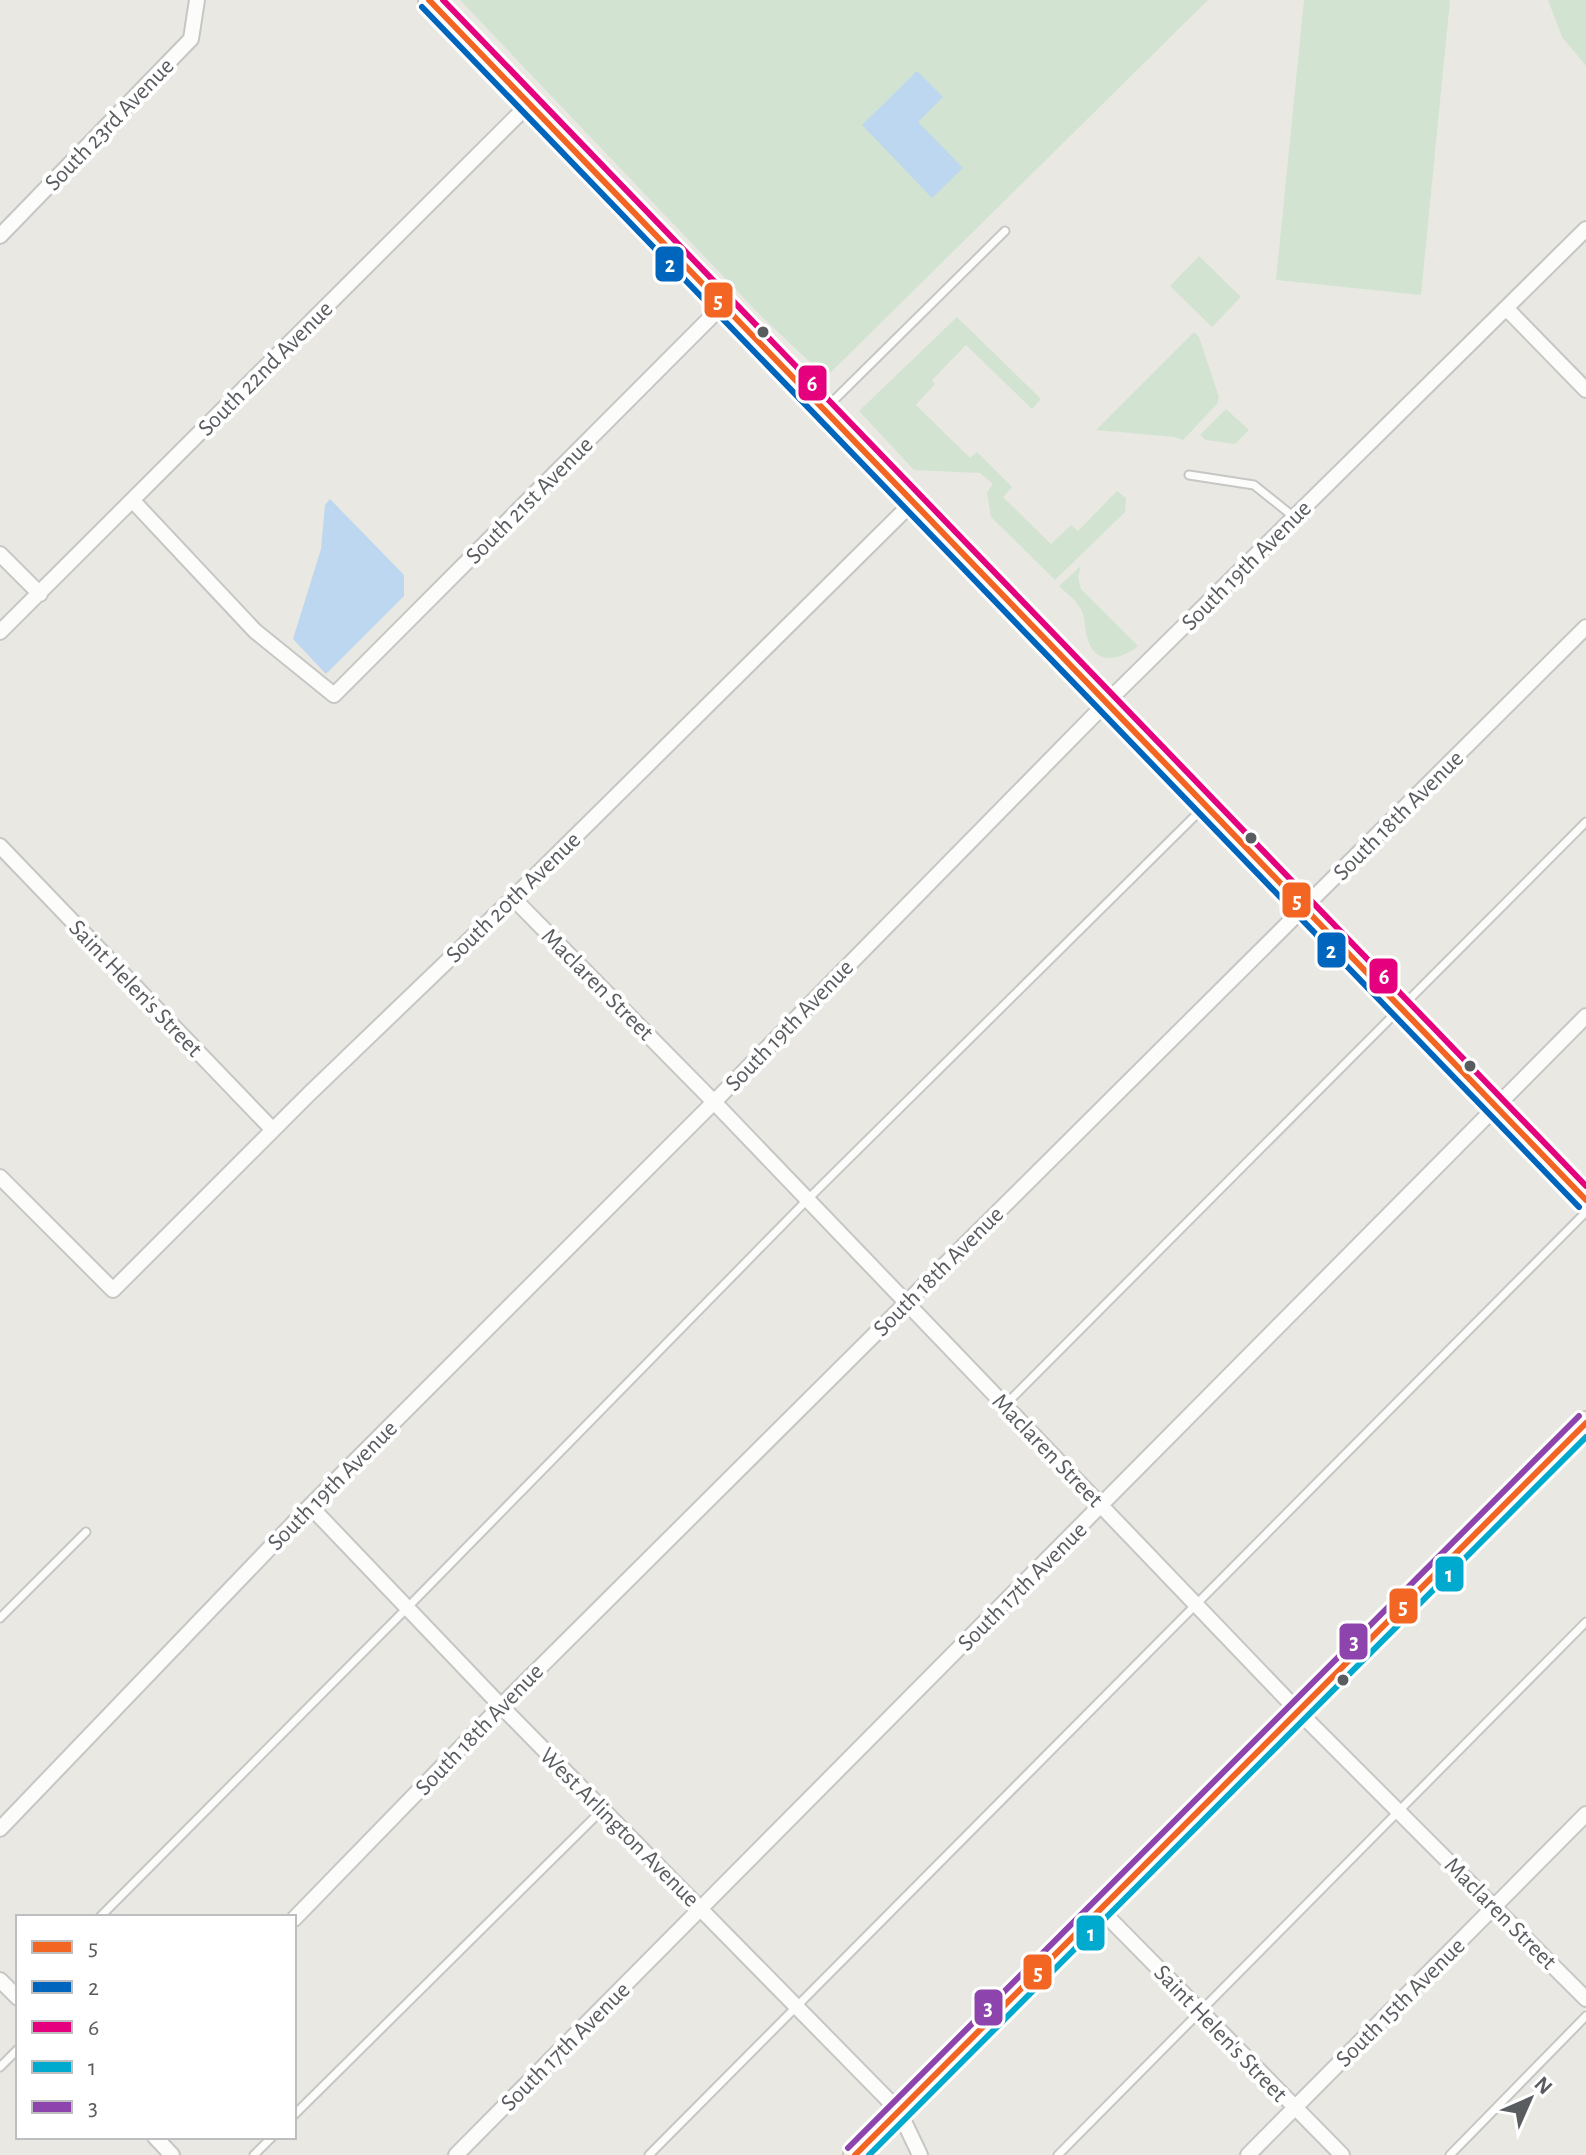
<svg xmlns="http://www.w3.org/2000/svg" width="1586" height="2155" viewBox="0 0 1586 2155" font-family="'Alegreya Sans',sans-serif">
  <style>
    .green { fill: #d2e4d1 }
    .water { fill: #bcd7ef }
    .lines { fill: none; stroke-linecap: round; stroke-linejoin: round }
    .service-casing { stroke: #c6c6c5; stroke-width: 11 }
    .minor-casing { stroke: #c6c6c5; stroke-width: 18 }
    .secondary-casing { stroke: #c5c5c5; stroke-width: 24 }
    .primary-casing { stroke: #cec8b4; stroke-width: 26 }
    .service { stroke: #fcfcfb; stroke-width: 7 }
    .minor { stroke: #fcfcfb; stroke-width: 14 }
    .secondary { stroke: #fcfcfb; stroke-width: 20 }
    .primary { stroke: #f1efe6; stroke-width: 22 }
    .bus-1-casing { stroke: #fff; stroke-width: 12 }
    .bus-2-casing { stroke: #fff; stroke-width: 12 }
    .bus-3-casing { stroke: #fff; stroke-width: 12 }
    .bus-4-casing { stroke: #fff; stroke-width: 12 }
    .bus-5-casing { stroke: #fff; stroke-width: 12 }
    .bus-1 { stroke: #f26522; stroke-width: 6 }
    .bus-2 { stroke: #0065bd; stroke-width: 6 }
    .bus-3 { stroke: #e5007d; stroke-width: 6 }
    .bus-4 { stroke: #00a9ce; stroke-width: 6 }
    .bus-5 { stroke: #8e44ad; stroke-width: 6 }
    .bus-dot { fill: #5a5d60; stroke: #fff; stroke-width: 3 }
    .labels { text-anchor: middle; stroke-width: 8; stroke-linejoin: round; paint-order: stroke }
    .street-label { font-size: 24px; fill: #5a5d60; stroke: #fff }
    .line-badge { stroke: #fff; stroke-width: 3 }
    .badge-label { font-size: 22px; text-anchor: middle; font-weight: bold; fill: #fff }
  </style>
  <rect width="100%" height="100%" fill="#e9e8e3"/>
  <path class="green" d="M 460,0 L 1208,0 L 826,377 L 760,315 Z
    M 1304,0 L 1450,0 L 1421,295 L 1276,280 Z
    M 1548,0 L 1586,0 L 1586,66 L 1562,37 Z
    M 1199,256 L 1241,297 L 1212,327 L 1170,286 Z
    M 957,317 L 1041,399 L 1032,409 L 966,345 L 932,380 L 935,384 L 916,405 L 970,458 L 977,452 L 1012,487 L 1003,497 L 1051,544 L 1071,525 L 1078,531 L 1117,491 L 1126,498 L 1125,512 L 1055,580 L 991,517 L 987,493 L 993,484 L 980,473 L 914,470 L 859,411 Z
    M 1194,332 L 1199,337 L 1219,397 L 1217,404 L 1183,440 L 1174,437 L 1096,430 Z
    M 1226,409 L 1249,430 L 1235,444 L 1206,440 L 1200,435 Z
    M 1081,566 L 1078,577 L 1081,589 L 1138,646 C 1122,659 1096,667 1088,640 C 1084,630 1086,619 1081,609 C 1076,600 1066,593 1059,586 Z"/>
  <path class="water" d="M 917,71 L 943,97 L 918,122 L 963,168 L 932,198 L 862,125 Z
    M 330,499 L 404,575 L 404,596 L 326,674 L 293,639 L 321,549 L 325,505 Z"/>
  <g class="lines">
    <g class="service-casing">
      <path id="service" d="M 826,408 L 1005,231
        M 1189,475 L 1254,485 L 1294,517
        M 1005,1405 L 1586,822
        M 0,1618 L 86,1532
        M 100,1917 L 407,1608 L 807,1200 L 1204,807
        M 0,2067 L 18,2049
        M 294,2115 L 602,1810
        M 254,2155 L 272,2137
        M 649,2155 L 1586,1212
        M 1058,2155 L 1586,1622
        M 1450,2155 L 1586,2016"/>
    </g>
    <g class="minor-casing">
      <path id="minor" d="M 0,236 L 191,39 L 197,0
        M 1507,309 L 1586,390
        M 133,501 L 255,631 L 334,695 L 723,305
        M 0,554 L 40,594
        M 0,632 L 529,104
        M 0,846 L 273,1130
        M 513,898 L 714,1102 L 1298,1711 L 1586,1999
        M 0,1177 L 113,1290 L 310,1093 L 513,898 L 912,503
        M 310,1506 L 501,1706 L 899,2111 L 920,2155
        M 0,1829 L 310,1506 L 714,1102 L 1107,702 L 1586,229
        M 1101,1910 L 1342,2155
        M 294,1919 L 501,1706 L 1586,627
        M 0,1980 L 18,1998
        M 155,2137 L 172,2155
        M 456,2155 L 1586,1016
        M 1248,2155 L 1586,1814"/>
    </g>
    <g class="secondary-casing">
      <path id="secondary" d="M 429,0 L 1586,1200"/>
    </g>
    <g class="primary-casing">
      <path id="primary" d="M 855,2155 L 1586,1423"/>
    </g>
    <use href="#service" class="service"/>
    <use href="#minor" class="minor"/>
    <use href="#secondary" class="secondary"/>
    <use href="#primary" class="primary"/>
    <g class="bus-1-casing">
      <path id="bus-1" d="M 429,0 L 1586,1200
        M 855,2155 L 1586,1423"/>
    </g>
    <g class="bus-2-casing">
      <path id="bus-2" d="M 422,7 L 1579,1207"/>
    </g>
    <g class="bus-3-casing">
      <path id="bus-3" d="M 443,0 L 1586,1186"/>
    </g>
    <g class="bus-4-casing">
      <path id="bus-4" d="M 869,2155 L 1586,1437"/>
    </g>
    <g class="bus-5-casing">
      <path id="bus-5" d="M 848,2148 L 1579,1416"/>
    </g>
    <use href="#bus-1" class="bus-1"/>
    <use href="#bus-2" class="bus-2"/>
    <use href="#bus-3" class="bus-3"/>
    <use href="#bus-4" class="bus-4"/>
    <use href="#bus-5" class="bus-5"/>
  </g>
  <g class="bus-dot">
    <circle cx="763" cy="332" r="7"/>
    <circle cx="1251" cy="838" r="7"/>
    <circle cx="1470" cy="1066" r="7"/>
    <circle cx="1343" cy="1680" r="7"/>
  </g>
  <g class="labels">
    <g class="street-label">
      <text transform="translate(109 124) rotate(-46)" y="8">South 23rd Avenue</text>
      <text transform="translate(265 368) rotate(-45)" y="8">South 22nd Avenue</text>
      <text transform="translate(529 500) rotate(-45)" y="8">South 21st Avenue</text>
      <text transform="translate(1246 565) rotate(-45)" y="8">South 19th Avenue</text>
      <text transform="translate(1398 815) rotate(-45)" y="8">South 18th Avenue</text>
      <text transform="translate(513 897) rotate(-44)" y="8">South 20th Avenue</text>
      <text transform="translate(598 984) rotate(45)" y="8">Maclaren Street</text>
      <text transform="translate(136 988) rotate(46)" y="8">Saint Helen's Street</text>
      <text transform="translate(789 1025) rotate(-46)" y="8">South 19th Avenue</text>
      <text transform="translate(938 1271) rotate(-45)" y="8">South 18th Avenue</text>
      <text transform="translate(1048 1450) rotate(46)" y="8">Maclaren Street</text>
      <text transform="translate(332 1485) rotate(-45)" y="8">South 19th Avenue</text>
      <text transform="translate(1022 1586) rotate(-45)" y="8">South 17th Avenue</text>
      <text transform="translate(479 1729) rotate(-46)" y="8">South 18th Avenue</text>
      <text transform="translate(620 1827) rotate(45)" y="8">West Arlington Avenue</text>
      <text transform="translate(1501 1913) rotate(45)" y="8">Maclaren Street</text>
      <text transform="translate(1400 2002) rotate(-45)" y="8">South 15th Avenue</text>
      <text transform="translate(1221 2033) rotate(46)" y="8">Saint Helen's Street</text>
      <text transform="translate(565 2046) rotate(-45)" y="8">South 17th Avenue</text>
    </g>
  </g>
  <g class="line-badge">
    <rect x="654" y="245" width="31" height="38" rx="8" fill="#0065bd"/>
    <rect x="703" y="281" width="31" height="38" rx="8" fill="#f26522"/>
    <rect x="797" y="364" width="31" height="38" rx="8" fill="#e5007d"/>
    <rect x="1281" y="881" width="31" height="38" rx="8" fill="#f26522"/>
    <rect x="1316" y="931" width="31" height="38" rx="8" fill="#0065bd"/>
    <rect x="1368" y="957" width="31" height="38" rx="8" fill="#e5007d"/>
    <rect x="1434" y="1555" width="31" height="38" rx="8" fill="#00a9ce"/>
    <rect x="1388" y="1587" width="31" height="38" rx="8" fill="#f26522"/>
    <rect x="1338" y="1622" width="31" height="39" rx="8" fill="#8e44ad"/>
    <rect x="1075" y="1914" width="31" height="38" rx="8" fill="#00a9ce"/>
    <rect x="1022" y="1953" width="31" height="38" rx="8" fill="#f26522"/>
    <rect x="973" y="1988" width="31" height="39" rx="8" fill="#8e44ad"/>
  </g>
  <g class="badge-label">
    <text x="670" y="272">2</text>
    <text x="718" y="308">5</text>
    <text x="812" y="391">6</text>
    <text x="1297" y="908">5</text>
    <text x="1331" y="958">2</text>
    <text x="1384" y="984">6</text>
    <text x="1449" y="1582">1</text>
    <text x="1403" y="1614">5</text>
    <text x="1354" y="1649">3</text>
    <text x="1091" y="1941">1</text>
    <text x="1038" y="1980">5</text>
    <text x="988" y="2015">3</text>
  </g>
  <rect x="16" y="1915" width="280" height="224" fill="#ffffff" stroke="#bdbebf" stroke-width="2"/>
  <rect x="32" y="1941" width="40" height="12" fill="#f26522" stroke="#bdbebf" stroke-width="2"/>
  <text x="88" y="1955" font-size="24" fill="#5a5d60">5</text>
  <rect x="32" y="1981" width="40" height="12" fill="#0065bd" stroke="#bdbebf" stroke-width="2"/>
  <text x="88" y="1995" font-size="24" fill="#5a5d60">2</text>
  <rect x="32" y="2021" width="40" height="12" fill="#e5007d" stroke="#bdbebf" stroke-width="2"/>
  <text x="88" y="2035" font-size="24" fill="#5a5d60">6</text>
  <rect x="32" y="2061" width="40" height="12" fill="#00a9ce" stroke="#bdbebf" stroke-width="2"/>
  <text x="88" y="2075" font-size="24" fill="#5a5d60">1</text>
  <rect x="32" y="2101" width="40" height="12" fill="#8e44ad" stroke="#bdbebf" stroke-width="2"/>
  <text x="88" y="2115" font-size="24" fill="#5a5d60">3</text>
  <g transform="translate(1530 2099) rotate(45)" stroke="#ffffff" stroke-width="6" paint-order="stroke">
  <path d="M0-6L14 30L0 20L-14 30Z" fill="#5a5d60"/>
  <text y="-12" font-size="22" font-weight="bold" text-anchor="middle" fill="#5a5d60">N</text>
  </g>
</svg>
